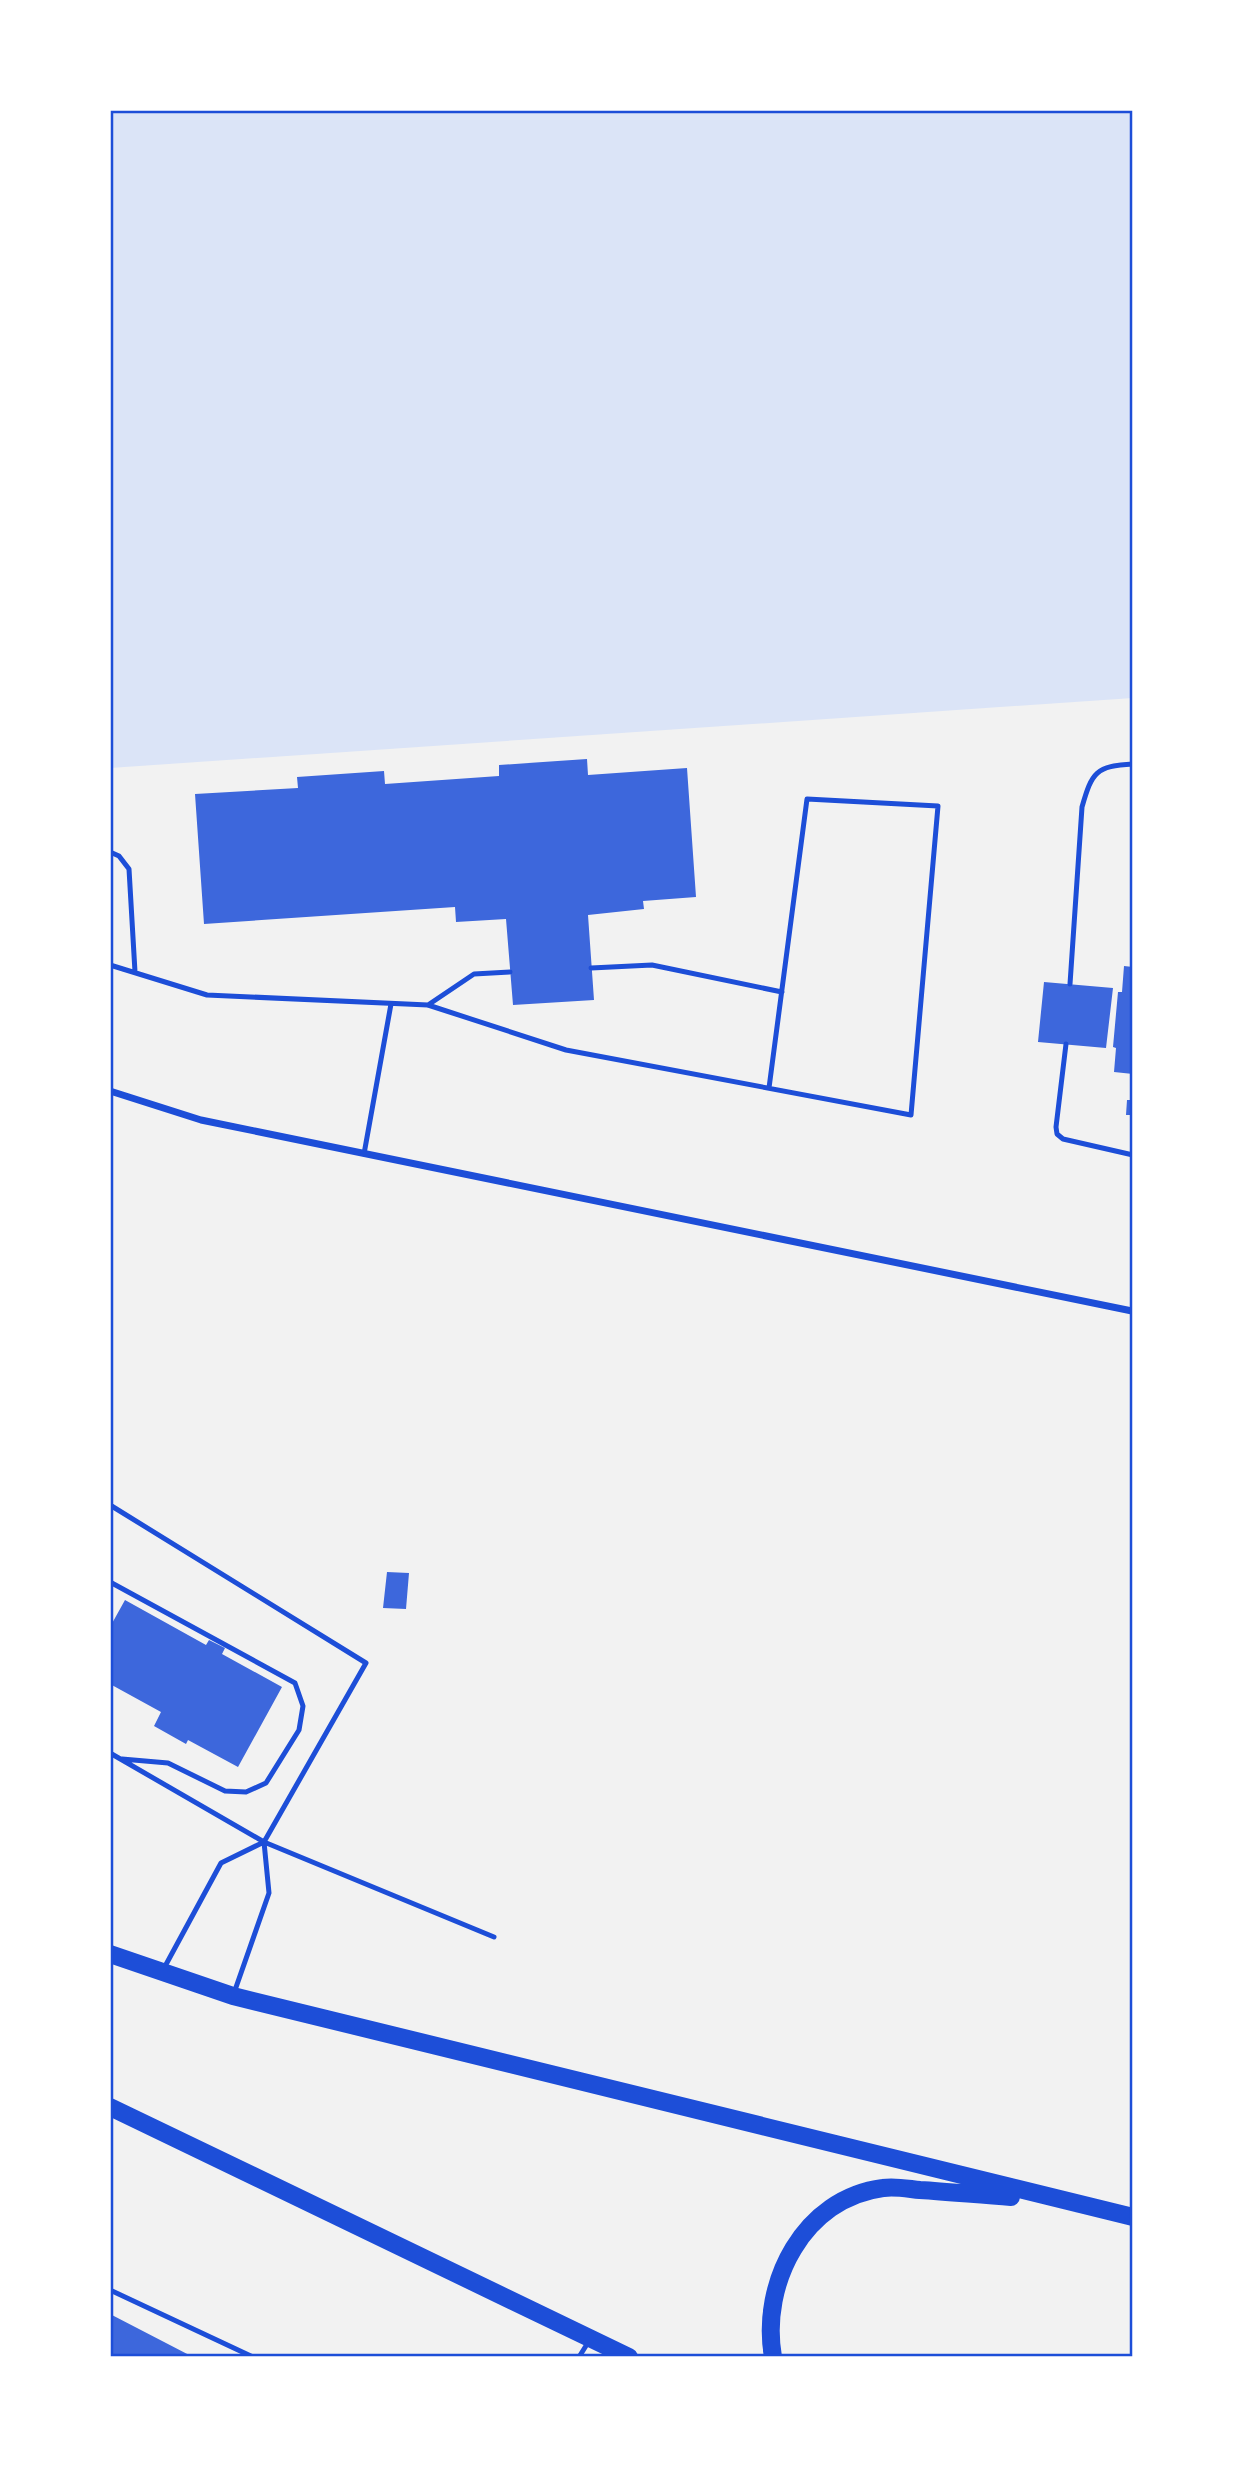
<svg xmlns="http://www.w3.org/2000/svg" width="1243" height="2467" viewBox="0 0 1243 2467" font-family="'Roboto Condensed',sans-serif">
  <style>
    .green { fill: #dbe4f7 }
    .building { fill: #3d67dc }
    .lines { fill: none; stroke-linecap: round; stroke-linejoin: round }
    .service { stroke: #1d4ed8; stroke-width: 5 }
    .minor { stroke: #1d4ed8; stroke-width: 7 }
    .primary { stroke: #1d4ed8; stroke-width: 18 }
    .neatline { fill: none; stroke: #1d4ed8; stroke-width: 2.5 }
  </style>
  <rect width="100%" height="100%" fill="#f2f2f2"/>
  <path class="green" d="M 110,110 L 1133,110 L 1133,698 L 110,768 Z"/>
  <path class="building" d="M 587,759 L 588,775 L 687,768 L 696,897 L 643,901 L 644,909 L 588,915 L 594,1000 L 513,1005 L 506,919 L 456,922 L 455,907 L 204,924 L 195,794 L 298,788 L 297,777 L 384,771 L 385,784 L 499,776 L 499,765 Z
    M 1124,966 L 1133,967 L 1133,1074 L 1114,1072 L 1116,1048 L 1113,1047 L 1118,992 L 1122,992 Z
    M 1044,982 L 1113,988 L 1106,1048 L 1038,1042 Z
    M 1131,1093 L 1133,1093 L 1133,1115 L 1126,1115 L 1127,1100 L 1130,1100 Z
    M 387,1572 L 409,1573 L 406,1609 L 383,1608 Z
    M 125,1600 L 206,1645 L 209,1640 L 225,1648 L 222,1654 L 282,1687 L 238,1767 L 188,1740 L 186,1744 L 154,1726 L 161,1712 L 110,1684 L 110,1627 Z
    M 110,2314 L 193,2357 L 110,2357 Z"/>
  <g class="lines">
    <path class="service" d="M 110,852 L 119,856 L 129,869 L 135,972
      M 110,965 L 207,995 L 428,1005 L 566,1050 L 911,1115 L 938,806 L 807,799 L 769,1088
      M 591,968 L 652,965 L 782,992
      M 1070,984 L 1082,807 C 1092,772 1096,766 1133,764
      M 428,1005 L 474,974 L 510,972
      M 1066,1044 L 1056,1127 L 1057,1134 L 1063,1139 L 1133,1155
      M 364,1154 L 391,1004
      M 110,1505 L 366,1663 L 264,1842 L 221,1863 L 163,1970
      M 110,1582 L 295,1683 L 303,1706 L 299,1730 L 266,1783 L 246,1792 L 225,1791 L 168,1763 L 122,1759
      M 110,1753 L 264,1842 L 494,1937
      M 234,1993 L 269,1893 L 264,1842
      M 110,2290 L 253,2357
      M 579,2357 L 589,2341"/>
    <path class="minor" d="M 110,1091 L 201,1120 L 1132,1311"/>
    <path class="primary" d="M 110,1954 L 233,1996 L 1133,2217
      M 110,2107 L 629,2357
      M 773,2357 C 760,2283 804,2198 883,2188 C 895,2186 909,2189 920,2190 C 951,2192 981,2195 1011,2197"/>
  </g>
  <rect width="1243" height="2467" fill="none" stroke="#ffffff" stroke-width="224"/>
  <rect x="112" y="112" width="1019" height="2243" class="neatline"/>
</svg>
